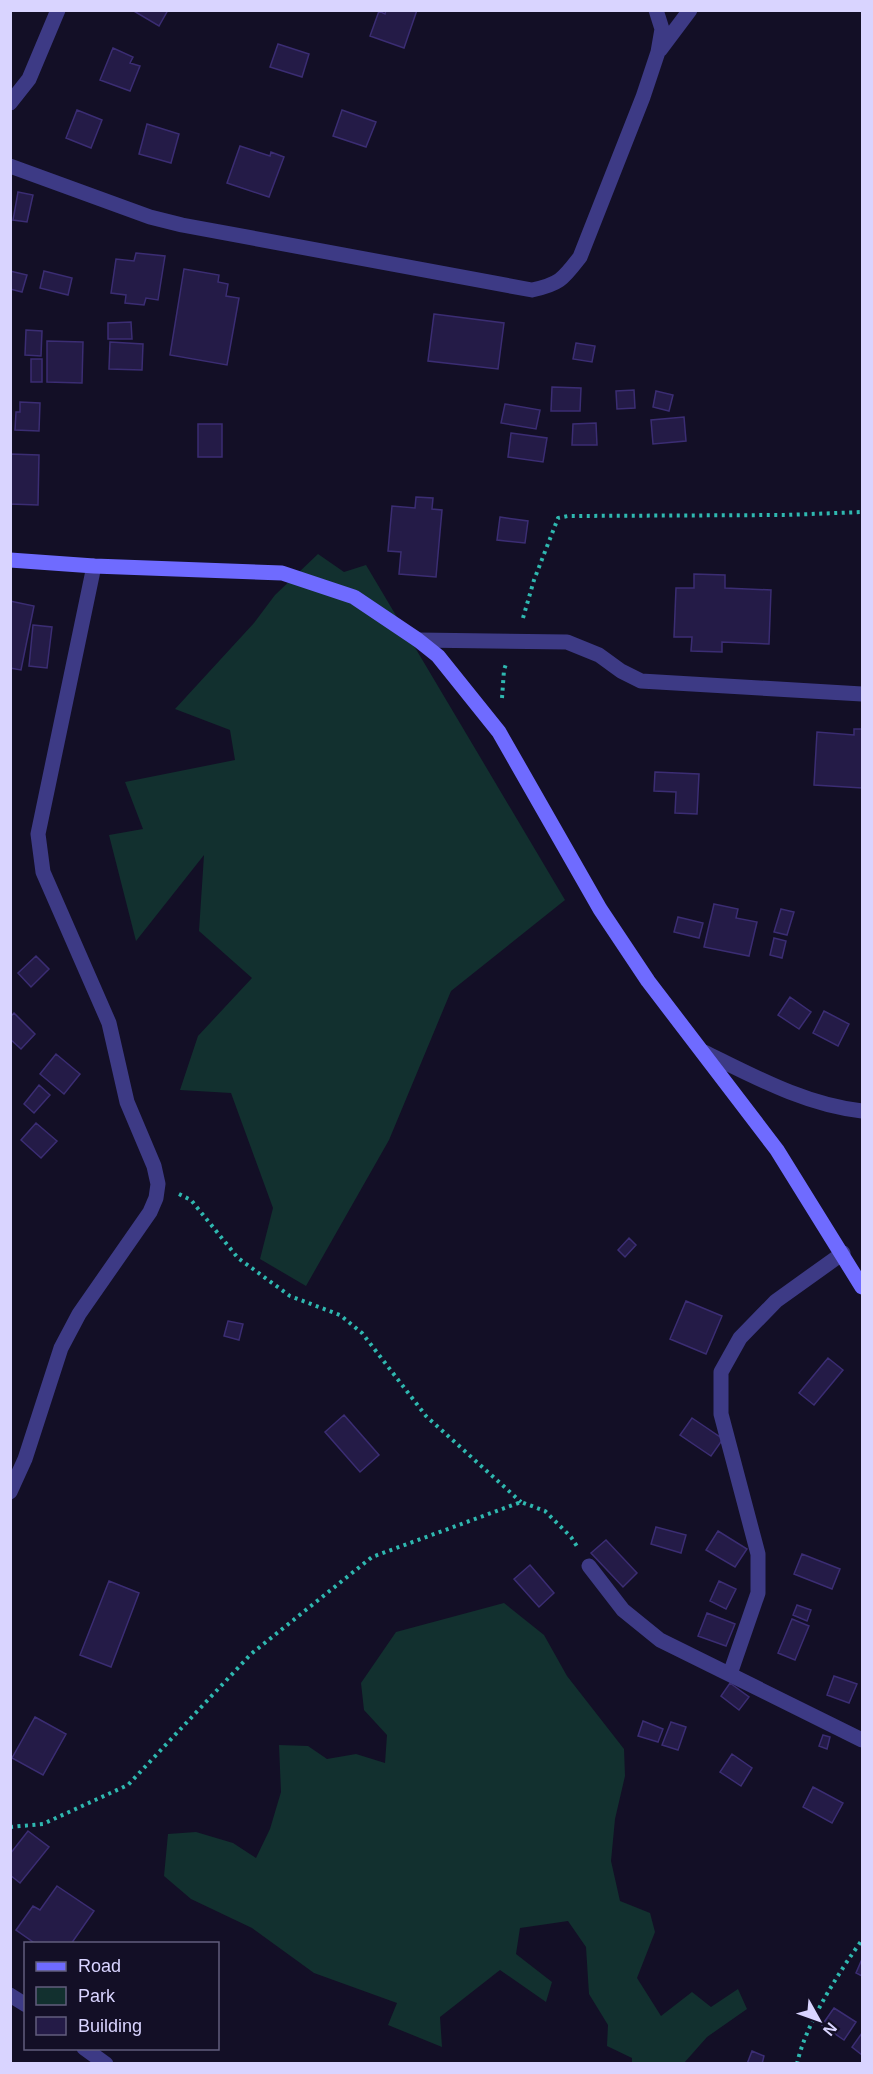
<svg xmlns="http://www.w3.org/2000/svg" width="873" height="2074" viewBox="0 0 873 2074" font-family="Arial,sans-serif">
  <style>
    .green { fill: #12302f }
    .building { fill: #241b47; stroke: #3b2d73; stroke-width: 1.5 }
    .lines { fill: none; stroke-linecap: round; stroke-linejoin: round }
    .path { stroke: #2fb8b0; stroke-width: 4; stroke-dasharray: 3 4.5; stroke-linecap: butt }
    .street { stroke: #3d3a85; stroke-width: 15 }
    .secondary { stroke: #6f6bff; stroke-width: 15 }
  </style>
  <rect width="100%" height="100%" fill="#130f26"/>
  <path class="green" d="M 318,554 L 344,572 L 366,565 L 565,900 L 451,991 L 389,1140 L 306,1286 L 260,1259 L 273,1208 L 231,1093 L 180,1090 L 198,1036 L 252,978 L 199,931 L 204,855 L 136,941 L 109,835 L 143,829 L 125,782 L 235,760 L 230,730 L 175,709 L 254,623 L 275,595 Z
    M 504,1603 L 544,1635 L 567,1676 L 624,1749 L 625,1776 L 615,1819 L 611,1861 L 620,1901 L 650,1913 L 655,1932 L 637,1978 L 661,2016 L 692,1992 L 711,2007 L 738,1989 L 747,2009 L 707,2037 L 684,2063 L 632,2063 L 632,2058 L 607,2046 L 608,2025 L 589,1994 L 586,1947 L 568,1921 L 520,1928 L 516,1954 L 552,1982 L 546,2002 L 500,1970 L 440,2017 L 442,2047 L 388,2025 L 397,2003 L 314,1973 L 252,1928 L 191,1899 L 164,1876 L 168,1834 L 196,1832 L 233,1843 L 256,1858 L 270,1829 L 281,1792 L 279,1745 L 308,1746 L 327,1759 L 356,1754 L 385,1763 L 387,1735 L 364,1710 L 361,1683 L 396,1632 Z"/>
  <path class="building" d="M 132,10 L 168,10 L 159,26 Z
    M 386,10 L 417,10 L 404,48 L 370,36 L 379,11 L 385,14 Z
    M 278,44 L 309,54 L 302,77 L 270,67 Z
    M 113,48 L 133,57 L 130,63 L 140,66 L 130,91 L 100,80 Z
    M 77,110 L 102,120 L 91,148 L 66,138 Z
    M 342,110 L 376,122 L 366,147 L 333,136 Z
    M 147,124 L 179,134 L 171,163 L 139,154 Z
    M 240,146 L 270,156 L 271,152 L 284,157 L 269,197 L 227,183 Z
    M 18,192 L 33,195 L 27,222 L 13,220 Z
    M 136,253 L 165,256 L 158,300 L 146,298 L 144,305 L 125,303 L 126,295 L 111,293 L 116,259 L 134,261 Z
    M 184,269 L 219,275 L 218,282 L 228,284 L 226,296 L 239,298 L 227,365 L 170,355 Z
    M 10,271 L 27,275 L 22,292 L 10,289 Z
    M 44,271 L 72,278 L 68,295 L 40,288 Z
    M 434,314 L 504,323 L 498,369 L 428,361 Z
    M 131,322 L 132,339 L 108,339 L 108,323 Z
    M 26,330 L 42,331 L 41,356 L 25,355 Z
    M 47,341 L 83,342 L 82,383 L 47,382 Z
    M 110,342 L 143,344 L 142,370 L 109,369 Z
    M 576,343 L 595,346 L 592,362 L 573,359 Z
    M 31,359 L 42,359 L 42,382 L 31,382 Z
    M 552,387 L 581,388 L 580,411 L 551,411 Z
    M 634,390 L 635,408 L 617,409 L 616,391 Z
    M 656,391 L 673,395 L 669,411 L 653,407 Z
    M 20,402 L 40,403 L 39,431 L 15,430 L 16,412 L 20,412 Z
    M 505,404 L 540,410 L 536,429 L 501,423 Z
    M 684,417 L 686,441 L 653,444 L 651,420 Z
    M 596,423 L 597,445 L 572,445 L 573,424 Z
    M 198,424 L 222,424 L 222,457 L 198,457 Z
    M 511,433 L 547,438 L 543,462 L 508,457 Z
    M 10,454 L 39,455 L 38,505 L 10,504 Z
    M 416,497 L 433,498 L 432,509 L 442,510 L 436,577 L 399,574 L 401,552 L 388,551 L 392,506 L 415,508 Z
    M 500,517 L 528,521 L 525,543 L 497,540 Z
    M 694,574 L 725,575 L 725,588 L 771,590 L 769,644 L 722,642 L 722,652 L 691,651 L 692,637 L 674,637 L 676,588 L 694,588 Z
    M 10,601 L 34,606 L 21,670 L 10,668 Z
    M 33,625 L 52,627 L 47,668 L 29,666 Z
    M 854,729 L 862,729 L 862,788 L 814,785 L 817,732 L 854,735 Z
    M 655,772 L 699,774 L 697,814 L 675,813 L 676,792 L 654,791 Z
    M 714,904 L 738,909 L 736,918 L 757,922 L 749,956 L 704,947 Z
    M 781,909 L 794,912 L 787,935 L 774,932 Z
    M 678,917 L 703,923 L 699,938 L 674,932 Z
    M 774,938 L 786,941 L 782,958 L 770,955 Z
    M 36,956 L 49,969 L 31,987 L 18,973 Z
    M 790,997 L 811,1012 L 799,1029 L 778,1015 Z
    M 824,1011 L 849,1024 L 838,1046 L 813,1033 Z
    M 14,1013 L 35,1034 L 21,1049 L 10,1039 L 10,1017 Z
    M 56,1054 L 80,1074 L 64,1094 L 40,1074 Z
    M 39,1085 L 50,1095 L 34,1113 L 24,1104 Z
    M 36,1123 L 57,1141 L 41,1158 L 21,1140 Z
    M 629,1238 L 636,1245 L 625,1257 L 618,1250 Z
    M 686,1301 L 722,1316 L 706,1354 L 670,1339 Z
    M 228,1321 L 243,1324 L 239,1340 L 224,1336 Z
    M 828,1358 L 843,1370 L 814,1405 L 799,1393 Z
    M 344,1415 L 379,1455 L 360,1472 L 325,1432 Z
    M 692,1418 L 723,1439 L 711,1456 L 680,1435 Z
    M 656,1527 L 686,1535 L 681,1553 L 651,1544 Z
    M 718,1531 L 747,1549 L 735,1567 L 706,1550 Z
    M 606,1540 L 637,1573 L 623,1587 L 591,1553 Z
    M 802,1554 L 840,1569 L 832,1589 L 794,1574 Z
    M 530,1565 L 554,1593 L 539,1607 L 514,1579 Z
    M 109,1581 L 139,1593 L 111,1667 L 80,1655 Z
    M 719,1581 L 736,1589 L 726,1609 L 710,1601 Z
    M 797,1605 L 811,1610 L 807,1621 L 793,1615 Z
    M 707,1613 L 735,1624 L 726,1646 L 698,1636 Z
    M 792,1619 L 809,1626 L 795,1660 L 778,1653 Z
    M 834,1676 L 857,1684 L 849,1703 L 827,1695 Z
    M 730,1683 L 749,1697 L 739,1710 L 721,1696 Z
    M 35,1717 L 66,1734 L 43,1775 L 12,1758 Z
    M 643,1721 L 663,1729 L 658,1742 L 638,1736 Z
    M 671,1722 L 686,1727 L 678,1750 L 662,1745 Z
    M 823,1735 L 830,1737 L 827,1749 L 819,1746 Z
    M 732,1754 L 752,1768 L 741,1786 L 720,1772 Z
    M 813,1787 L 843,1803 L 832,1823 L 803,1807 Z
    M 28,1831 L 49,1847 L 20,1883 L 10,1875 L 10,1854 Z
    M 57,1886 L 94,1911 L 71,1944 L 36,1944 L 16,1930 L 33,1906 L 40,1910 Z
    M 862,1959 L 862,1976 L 856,1973 Z
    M 834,2008 L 856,2022 L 844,2040 L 822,2025 Z
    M 862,2033 L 862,2055 L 852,2047 Z
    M 752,2051 L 764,2056 L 762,2064 L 747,2064 Z"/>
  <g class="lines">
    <path class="path" d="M 523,618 L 534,580 L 558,518 L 568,516 L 786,515 L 862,512
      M 502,698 L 504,670 L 506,664
      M 179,1194 L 191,1200 L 238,1258 L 290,1296 L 340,1315 L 362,1333 L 426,1416 L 521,1502
      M 10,1827 L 43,1824 L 128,1785 L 251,1654 L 372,1557 L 521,1502 L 545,1511 L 571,1537 L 578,1548
      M 797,2064 C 805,2025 839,1972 862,1940"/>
    <path class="street" d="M 660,50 L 690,10
      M 10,103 L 29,79 L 58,10
      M 10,166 L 150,217 L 182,225 L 532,290 C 560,284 563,279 580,257 L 643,97 L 658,52 L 662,29 L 656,10
      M 418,640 L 567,642 L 599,655 L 621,671 L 641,681 L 862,694
      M 704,1052 C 755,1077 806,1105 862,1111
      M 10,1492 L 25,1459 L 61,1348 L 79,1314 L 150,1212 L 156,1198 L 158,1184 L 154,1166 L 127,1102 L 109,1023 L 43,872 L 38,834 L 94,566
      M 589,1566 L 623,1610 L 660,1640 L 862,1740
      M 730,1674 L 758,1593 L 758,1554 L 721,1414 L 721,1372 L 740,1338 L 776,1301 L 843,1253
      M 10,1995 L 26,2005
      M 84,2048 L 106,2064"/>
    <path class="secondary" d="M 10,560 L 94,566 L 282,573 L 354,597 L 418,640 L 438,656 L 499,732 L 600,909 L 648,981 L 777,1150 L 862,1287"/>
  </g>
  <rect width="873" height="2074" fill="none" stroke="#d9d4ff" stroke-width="24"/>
  <rect x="24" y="1942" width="195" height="108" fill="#130f26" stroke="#625e7d" stroke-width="1.5"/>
  <rect x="36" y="1962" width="30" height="9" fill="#6f6bff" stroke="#625e7d" stroke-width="1.5"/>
  <text x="78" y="1972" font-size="18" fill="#d9d4ff">Road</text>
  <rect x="36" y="1987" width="30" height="18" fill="#12302f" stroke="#625e7d" stroke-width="1.5"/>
  <text x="78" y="2002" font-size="18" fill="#d9d4ff">Park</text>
  <rect x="36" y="2017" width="30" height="18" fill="#241b47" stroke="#625e7d" stroke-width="1.5"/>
  <text x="78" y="2032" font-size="18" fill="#d9d4ff">Building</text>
  <g transform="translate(819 2020) rotate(130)" stroke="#130f26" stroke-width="4.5" paint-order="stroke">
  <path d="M0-4.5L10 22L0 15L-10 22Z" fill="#d9d4ff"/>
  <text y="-9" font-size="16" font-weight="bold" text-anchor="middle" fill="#d9d4ff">N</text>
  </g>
</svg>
